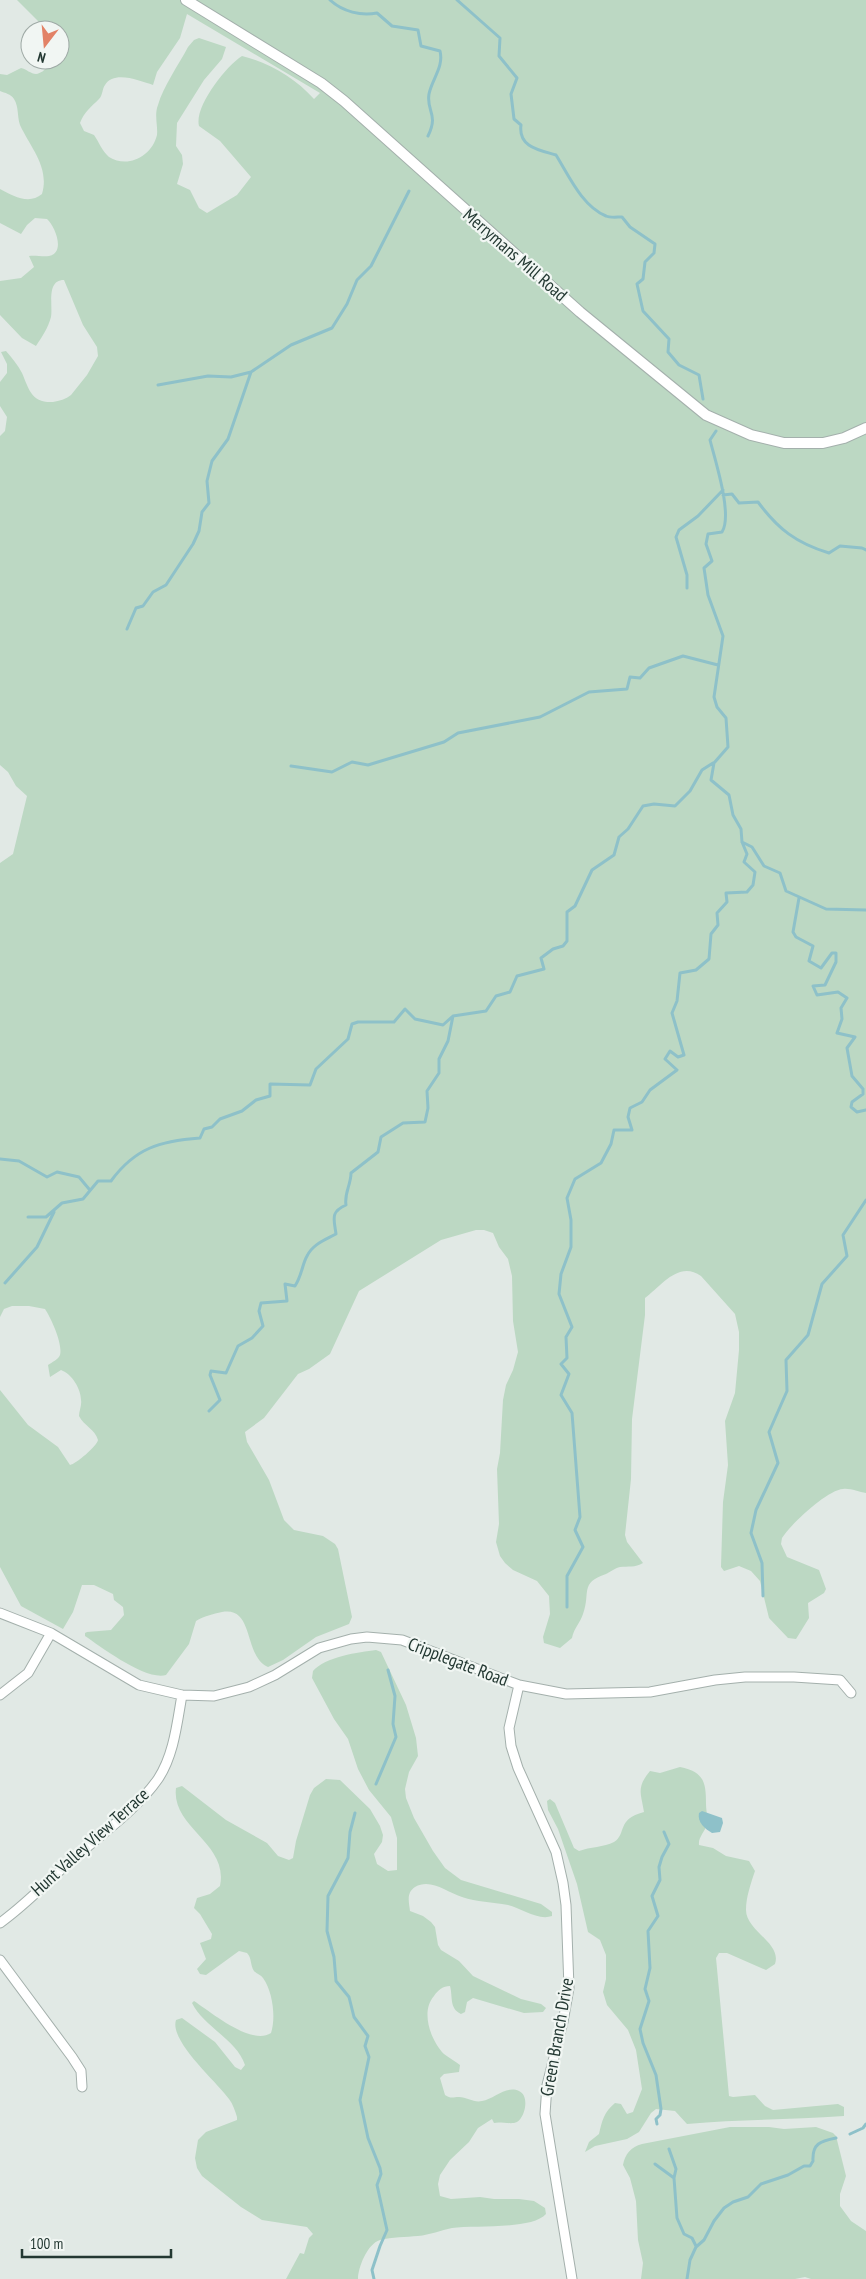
<svg xmlns="http://www.w3.org/2000/svg" width="866" height="2279" viewBox="0 0 866 2279" font-family="'PT Sans Narrow',sans-serif">
  <style>
    .green { fill: #bcd8c3; fill-rule: evenodd }
    .water { fill: #8ec1c9 }
    .lines { fill: none; stroke-linecap: round; stroke-linejoin: round }
    .stream { stroke: #8ec1c9; stroke-width: 3 }
    .minor-casing { stroke: #a4b0ac; stroke-width: 11 }
    .tertiary-casing { stroke: #a4b0ac; stroke-width: 12 }
    .minor { stroke: #fff; stroke-width: 9 }
    .tertiary { stroke: #fff; stroke-width: 10 }
    .labels { text-anchor: middle; stroke-width: 4.5; stroke-linejoin: round; paint-order: stroke }
    .street-label { font-size: 18px; fill: #233832; stroke: #f1f6f3 }
  </style>
  <rect width="100%" height="100%" fill="#e1e9e5"/>
  <path class="green" d="M 17,0 L 866,0 L 866,1493 C 859,1492 850,1488 843,1489 C 827,1490 790,1525 782,1538 L 781,1544 L 787,1557 L 819,1570 L 826,1589 L 824,1593 L 808,1603 L 809,1618 L 796,1639 L 788,1638 L 769,1618 L 760,1581 L 751,1571 L 739,1566 L 724,1571 L 721,1567 L 723,1502 L 728,1465 L 725,1421 L 735,1393 L 739,1350 L 739,1332 L 735,1314 L 701,1276 C 679,1260 661,1286 645,1298 L 645,1315 L 632,1419 L 631,1479 L 625,1535 L 627,1542 L 643,1563 C 635,1568 628,1566 620,1567 C 615,1568 610,1572 606,1574 C 579,1583 591,1593 583,1614 C 580,1623 574,1628 572,1638 L 560,1648 L 544,1643 L 543,1637 L 550,1614 L 549,1596 L 537,1581 L 513,1570 L 505,1563 L 500,1556 L 496,1542 L 499,1524 L 497,1469 L 500,1453 L 503,1400 L 506,1385 L 513,1370 L 518,1352 L 513,1321 L 512,1276 L 508,1259 L 499,1247 L 493,1233 L 484,1230 L 476,1230 L 441,1240 L 359,1291 L 330,1354 L 309,1369 L 298,1374 L 264,1418 L 245,1432 L 247,1442 L 269,1480 L 284,1520 L 294,1530 L 323,1536 L 335,1544 L 338,1549 L 352,1617 L 349,1624 L 316,1637 L 283,1660 L 268,1667 C 243,1656 255,1606 222,1612 C 213,1614 204,1616 196,1621 L 189,1644 L 166,1675 C 146,1681 101,1647 85,1636 L 85,1633 L 87,1632 L 111,1630 L 124,1615 L 123,1607 L 114,1600 L 113,1594 L 94,1585 L 82,1585 L 73,1612 L 63,1629 L 21,1606 L 0,1567 L 0,1390 L 28,1425 L 58,1447 L 70,1465 C 76,1464 97,1446 98,1440 C 95,1429 84,1426 79,1416 C 79,1411 82,1405 81,1400 C 81,1389 72,1374 61,1370 L 50,1377 L 48,1365 C 52,1362 58,1360 60,1355 C 63,1344 51,1318 45,1309 L 29,1306 L 12,1306 L 4,1309 L 0,1317 L 0,863 L 13,854 L 27,796 L 16,786 L 8,772 L 0,765 L 0,436 L 5,431 L 7,417 L 0,406 L 0,382 L 7,373 L 7,364 L 1,352 L 6,351 C 12,358 18,365 22,373 C 29,389 31,403 53,402 C 59,401 66,399 71,395 L 87,375 L 98,356 L 97,347 L 83,325 L 64,280 C 46,280 53,305 51,317 C 48,328 42,337 36,346 L 22,338 L 0,315 L 0,281 L 21,278 L 34,267 L 29,256 C 35,255 43,257 49,256 C 66,253 55,226 47,219 L 35,218 L 27,225 L 21,234 L 0,223 L 0,189 C 13,196 29,205 42,194 C 50,167 30,147 20,125 C 17,116 19,107 14,99 C 11,94 5,93 0,91 L 0,74 L 7,75 L 21,68 C 26,69 31,74 36,74 C 46,73 50,60 60,60 L 60,30 L 47,30 ZM 187,14 L 320,93 L 314,99 C 295,78 270,63 242,56 C 226,66 194,107 199,126 L 220,141 L 251,177 L 237,195 L 207,213 L 199,208 L 190,190 L 177,184 L 183,164 L 182,155 L 176,146 L 177,123 L 204,80 L 222,59 L 226,47 L 199,38 L 194,40 L 188,47 C 179,64 163,87 158,105 C 154,115 158,125 157,135 C 152,156 128,169 109,157 C 102,151 99,142 94,135 L 84,131 L 80,123 C 84,112 91,107 99,99 C 103,95 102,89 105,85 C 114,70 140,81 153,85 L 157,72 L 180,38 Z
    M 376,1650 L 381,1652 L 406,1705 L 416,1738 L 418,1756 L 409,1772 L 405,1789 L 406,1798 L 414,1818 L 433,1851 L 445,1868 L 461,1880 L 541,1904 L 552,1912 L 552,1916 C 538,1921 521,1908 508,1905 C 492,1902 477,1902 462,1897 C 446,1892 431,1878 415,1887 C 406,1893 409,1902 410,1911 L 423,1916 L 431,1922 L 435,1927 L 438,1945 L 441,1950 L 459,1961 L 473,1976 L 521,1999 L 541,2004 L 546,2008 L 543,2012 L 524,2013 L 473,1998 L 467,2002 L 465,2012 L 461,2014 C 449,2008 453,1997 450,1986 C 443,1986 438,1990 434,1996 C 420,2012 431,2041 444,2054 C 449,2058 455,2061 460,2065 L 459,2072 L 444,2074 L 440,2078 L 445,2095 C 451,2099 453,2097 459,2097 C 467,2097 474,2103 482,2101 C 494,2099 506,2085 519,2091 C 530,2096 525,2117 517,2122 C 511,2125 500,2121 494,2123 L 492,2119 L 478,2128 L 469,2142 L 450,2160 L 440,2175 L 438,2184 L 440,2196 L 451,2199 L 480,2197 L 494,2199 L 519,2199 L 534,2201 L 545,2208 L 546,2214 C 532,2230 474,2225 452,2228 C 441,2230 430,2235 418,2236 C 406,2237 392,2237 380,2240 C 367,2244 358,2268 358,2279 L 286,2279 L 300,2253 L 304,2254 L 309,2238 L 313,2234 L 307,2227 L 262,2220 L 241,2207 L 202,2176 L 197,2168 L 195,2158 L 198,2140 L 206,2132 L 237,2120 L 237,2117 C 235,2111 233,2104 229,2099 C 217,2082 169,2041 176,2020 L 182,2018 L 215,2042 L 235,2067 L 241,2070 L 245,2065 C 237,2040 204,2027 192,2003 L 194,2001 C 211,2012 251,2046 271,2033 C 276,2018 273,1992 263,1978 C 261,1975 257,1974 254,1971 C 250,1965 252,1958 247,1953 L 239,1951 L 206,1975 L 200,1974 L 197,1969 L 206,1959 L 200,1943 L 211,1939 L 212,1934 L 200,1914 L 194,1908 L 197,1898 L 210,1894 L 220,1886 C 229,1843 171,1828 176,1788 L 182,1786 L 226,1820 L 267,1843 L 278,1856 L 289,1860 L 293,1858 L 296,1841 L 310,1795 L 314,1788 L 326,1779 L 340,1780 L 370,1809 L 380,1826 L 383,1835 L 382,1842 L 374,1854 L 377,1864 L 388,1871 L 397,1870 L 397,1838 L 391,1817 L 369,1790 L 358,1769 L 348,1739 L 334,1719 L 312,1678 L 313,1671 C 325,1657 359,1652 376,1650 Z
    M 680,1767 C 704,1772 706,1782 706,1804 C 706,1810 708,1818 707,1824 C 705,1832 698,1837 699,1845 L 713,1848 L 726,1856 L 749,1861 L 755,1871 C 751,1883 746,1897 746,1910 C 746,1931 782,1943 775,1964 L 766,1970 L 727,1953 L 719,1953 L 716,1958 L 729,2096 L 733,2097 L 755,2095 L 765,2106 L 773,2110 L 838,2104 L 844,2107 L 844,2116 C 792,2120 740,2119 687,2124 L 675,2111 L 656,2109 L 651,2113 L 639,2132 L 627,2139 L 595,2146 L 585,2152 L 589,2142 L 599,2134 C 602,2121 604,2112 615,2103 L 621,2104 L 627,2114 L 633,2112 L 642,2089 L 636,2050 L 628,2030 L 607,2005 L 603,1992 L 606,1979 L 606,1955 L 600,1940 L 588,1932 L 577,1884 L 558,1829 L 548,1810 L 547,1801 L 550,1799 L 555,1803 L 574,1848 L 579,1851 C 590,1847 604,1847 614,1842 C 627,1834 616,1819 644,1812 C 641,1793 636,1788 650,1771 L 660,1773 Z
    M 730,2127 L 769,2127 L 784,2129 L 816,2127 L 833,2133 L 836,2136 L 846,2176 L 840,2194 L 840,2206 L 851,2221 L 866,2231 L 866,2279 L 811,2279 L 805,2277 L 795,2279 L 641,2279 L 643,2263 L 638,2240 L 636,2201 L 630,2178 L 623,2165 C 625,2154 631,2147 642,2144 Z"/>
  <path class="water" d="M 702,1811 L 722,1818 L 723,1823 L 720,1832 L 712,1833 C 705,1829 697,1822 699,1813 Z"/>
  <g class="lines">
    <path class="stream" d="M 330,0 C 343,12 361,16 377,13 L 392,26 L 418,30 L 421,46 L 440,51 C 444,67 432,79 429,94 C 426,111 439,114 428,136
      M 457,0 L 500,38 L 499,56 L 517,78 L 511,94 L 514,119 L 521,125 C 518,147 539,150 556,155 C 569,176 582,206 606,216 C 610,218 617,217 622,217 L 630,227 L 655,244 L 654,253 L 645,262 L 643,279 L 637,284 L 643,311 L 669,339 L 668,352 L 679,365 L 699,375 L 703,399
      M 158,385 L 208,376 L 231,377 L 251,372 L 291,345 L 332,328 L 347,304 L 357,280 L 371,266 L 409,191
      M 723,495 L 732,494 L 739,503 L 758,502 C 778,529 796,543 829,553 L 840,546 L 862,548 L 866,550
      M 687,588 L 687,575 L 676,537 L 679,530 L 698,516 L 723,490
      M 127,629 L 136,608 L 143,606 L 153,592 L 166,585 L 193,544 L 199,531 L 202,512 L 209,503 L 207,481 L 212,461 L 228,439 L 251,372
      M 291,766 L 332,772 L 352,762 L 368,765 L 444,742 L 458,733 L 540,717 L 589,692 L 627,689 L 630,677 L 640,678 L 649,668 L 683,656 L 718,665
      M 742,842 L 752,847 L 764,866 L 780,873 L 786,891 L 826,909 L 866,910
      M 799,898 L 793,932 L 796,937 L 813,946 L 809,961 L 821,968 L 832,953 L 836,953 L 836,962 L 825,985 L 813,986 L 817,995 L 838,992 L 847,998 L 841,1008 L 842,1019 L 837,1033 L 855,1037 L 847,1048 L 852,1076 L 863,1089
      M 863,1089 L 863,1094 L 852,1102 L 851,1107 L 857,1112 L 866,1110
      M 0,1159 L 19,1161 L 47,1177 L 57,1172 L 79,1177 L 89,1189
      M 28,1217 L 46,1217 L 62,1203 L 83,1199 L 98,1181 L 111,1181 C 135,1148 160,1141 200,1138 L 204,1129 L 212,1127 L 220,1119 L 242,1111 L 256,1100 L 270,1096 L 270,1084 L 310,1085 L 316,1069 L 348,1039 L 352,1024 L 358,1022 L 394,1022 L 405,1009 L 415,1019 L 443,1025 L 453,1016 L 486,1011 L 496,996 L 510,992 L 517,976 L 544,969 L 541,958 L 553,949 L 563,946 L 567,941 L 567,912 L 575,906 L 592,870 L 614,855 L 619,837 L 628,829 L 643,806 L 654,804 L 675,806 L 690,791 L 702,770 L 713,763
      M 5,1283 L 37,1247 L 54,1212
      M 209,1411 L 220,1400 L 210,1375 L 211,1371 L 226,1373 L 238,1346 L 252,1338 L 263,1326 L 259,1311 L 261,1303 L 287,1301 L 285,1284 L 295,1286 C 302,1275 302,1265 307,1256 C 313,1244 325,1240 336,1234 C 334,1219 330,1212 346,1205 C 344,1193 351,1185 351,1173 L 378,1152 L 381,1137 L 403,1123 L 425,1122 L 428,1108 L 427,1091 L 439,1073 L 439,1059 L 448,1041 L 453,1016
      M 763,1596 L 762,1563 L 751,1533 L 756,1510 L 778,1463 L 769,1432 L 787,1391 L 786,1360 L 808,1335 L 822,1284 L 847,1256 L 843,1235 L 866,1200
      M 567,1607 L 567,1576 L 583,1547 L 575,1530 L 580,1517 L 572,1413 L 561,1395 L 569,1374 L 561,1364 L 567,1358 L 566,1337 L 572,1327 L 559,1294 L 561,1274 L 571,1247 L 571,1220 L 567,1198 L 575,1179 L 601,1163 L 611,1144 L 614,1130 L 632,1130 L 628,1117 L 630,1108 L 642,1102 L 650,1090 L 677,1070 L 665,1059 L 670,1051 L 678,1057 L 684,1055 L 672,1013 L 677,1001 L 680,973 L 696,970 L 709,959 L 711,934 L 718,925 L 717,913 L 727,902 L 726,893 L 747,892 L 753,885 L 755,872 L 744,862 L 747,854 L 742,842 L 741,829 L 733,815 L 729,795 L 711,780 L 714,763 L 728,747 L 726,718 L 717,707 L 714,697 L 723,636 L 708,595 L 704,568 L 712,561 L 706,544 L 708,534 L 722,532 C 733,515 715,460 710,440 L 716,431
      M 376,1784 L 396,1737 L 393,1724 L 395,1696 L 388,1670
      M 355,1813 L 350,1832 L 348,1858 L 328,1896 L 327,1931 L 334,1957 L 336,1981 L 349,1997 L 354,2017 L 368,2036 L 365,2046 L 369,2057 L 360,2100 L 368,2138 L 380,2168 L 381,2174 L 377,2185 L 387,2230 L 380,2246 L 372,2270 L 374,2279
      M 657,2124 L 656,2119 L 660,2115 L 661,2109 L 656,2075 L 643,2043 L 640,2029 L 649,2001 L 645,1989 L 650,1968 L 648,1931 L 658,1916 L 652,1896 L 660,1880 L 659,1867 L 662,1857 L 669,1844 L 664,1832
      M 850,2134 L 863,2128 L 866,2124
      M 669,2149 L 676,2169 L 674,2178 L 677,2218 L 684,2234 L 692,2238 L 696,2246
      M 655,2164 L 674,2178
      M 687,2279 L 690,2260 L 696,2247 L 704,2240 L 714,2221 L 724,2208 L 733,2202 L 748,2197 L 761,2184 L 788,2175 L 804,2166 L 810,2166 L 813,2161 C 812,2144 820,2141 836,2138"/>
    <g class="minor-casing">
      <path id="minor" d="M 0,1613 L 51,1633 L 139,1685 L 182,1695 L 214,1696 L 249,1687 L 275,1675 L 319,1648 L 351,1639 L 367,1637 L 402,1640 L 519,1685 L 566,1694 L 650,1692 L 715,1680 L 745,1677 L 794,1677 L 840,1680 L 851,1693
        M 519,1685 L 509,1728 L 511,1746 L 518,1768 L 556,1852 L 563,1883 L 566,1905 L 569,1988 L 563,2022 L 547,2085 L 545,2114 L 572,2279
        M 0,1695 L 28,1673 L 51,1633
        M 0,1923 C 24,1906 45,1884 66,1865 C 95,1839 136,1811 158,1779 C 174,1755 177,1723 182,1695
        M 0,1960 L 72,2057 L 81,2071 L 82,2087"/>
    </g>
    <g class="tertiary-casing">
      <path id="tertiary" d="M 186,0 L 321,83 L 344,101 L 580,312 L 706,415 L 751,435 L 784,443 L 823,443 L 844,438 L 866,428"/>
    </g>
    <use href="#minor" class="minor"/>
    <use href="#tertiary" class="tertiary"/>
  </g>
  <g class="labels">
    <g class="street-label">
      <text transform="translate(515 255) rotate(41)" y="6">Merrymans Mill Road</text>
      <text transform="translate(458 1662) rotate(21)" y="6">Cripplegate Road</text>
      <text transform="translate(90 1842) rotate(-42)" y="6">Hunt Valley View Terrace</text>
      <text transform="translate(557 2037) rotate(-80)" y="6">Green Branch Drive</text>
    </g>
  </g>
  <g transform="translate(45 45) rotate(196)"><circle r="24" fill="#f1f6f3" stroke="#9faaa6"/>
  <path d="M0-4L9 19L0 12L-9 19Z" fill="#e28266"/>
  <text y="-8" font-size="14" font-weight="bold" text-anchor="middle" fill="#233832">N</text>
  </g>
  <path d="M22 2249v8h149v-8" fill="none" stroke="#233832" stroke-width="2.5"/>
  <text x="30" y="2249" font-size="15" fill="#233832" stroke="#f1f6f3" stroke-width="4" paint-order="stroke">100 m</text>
</svg>
